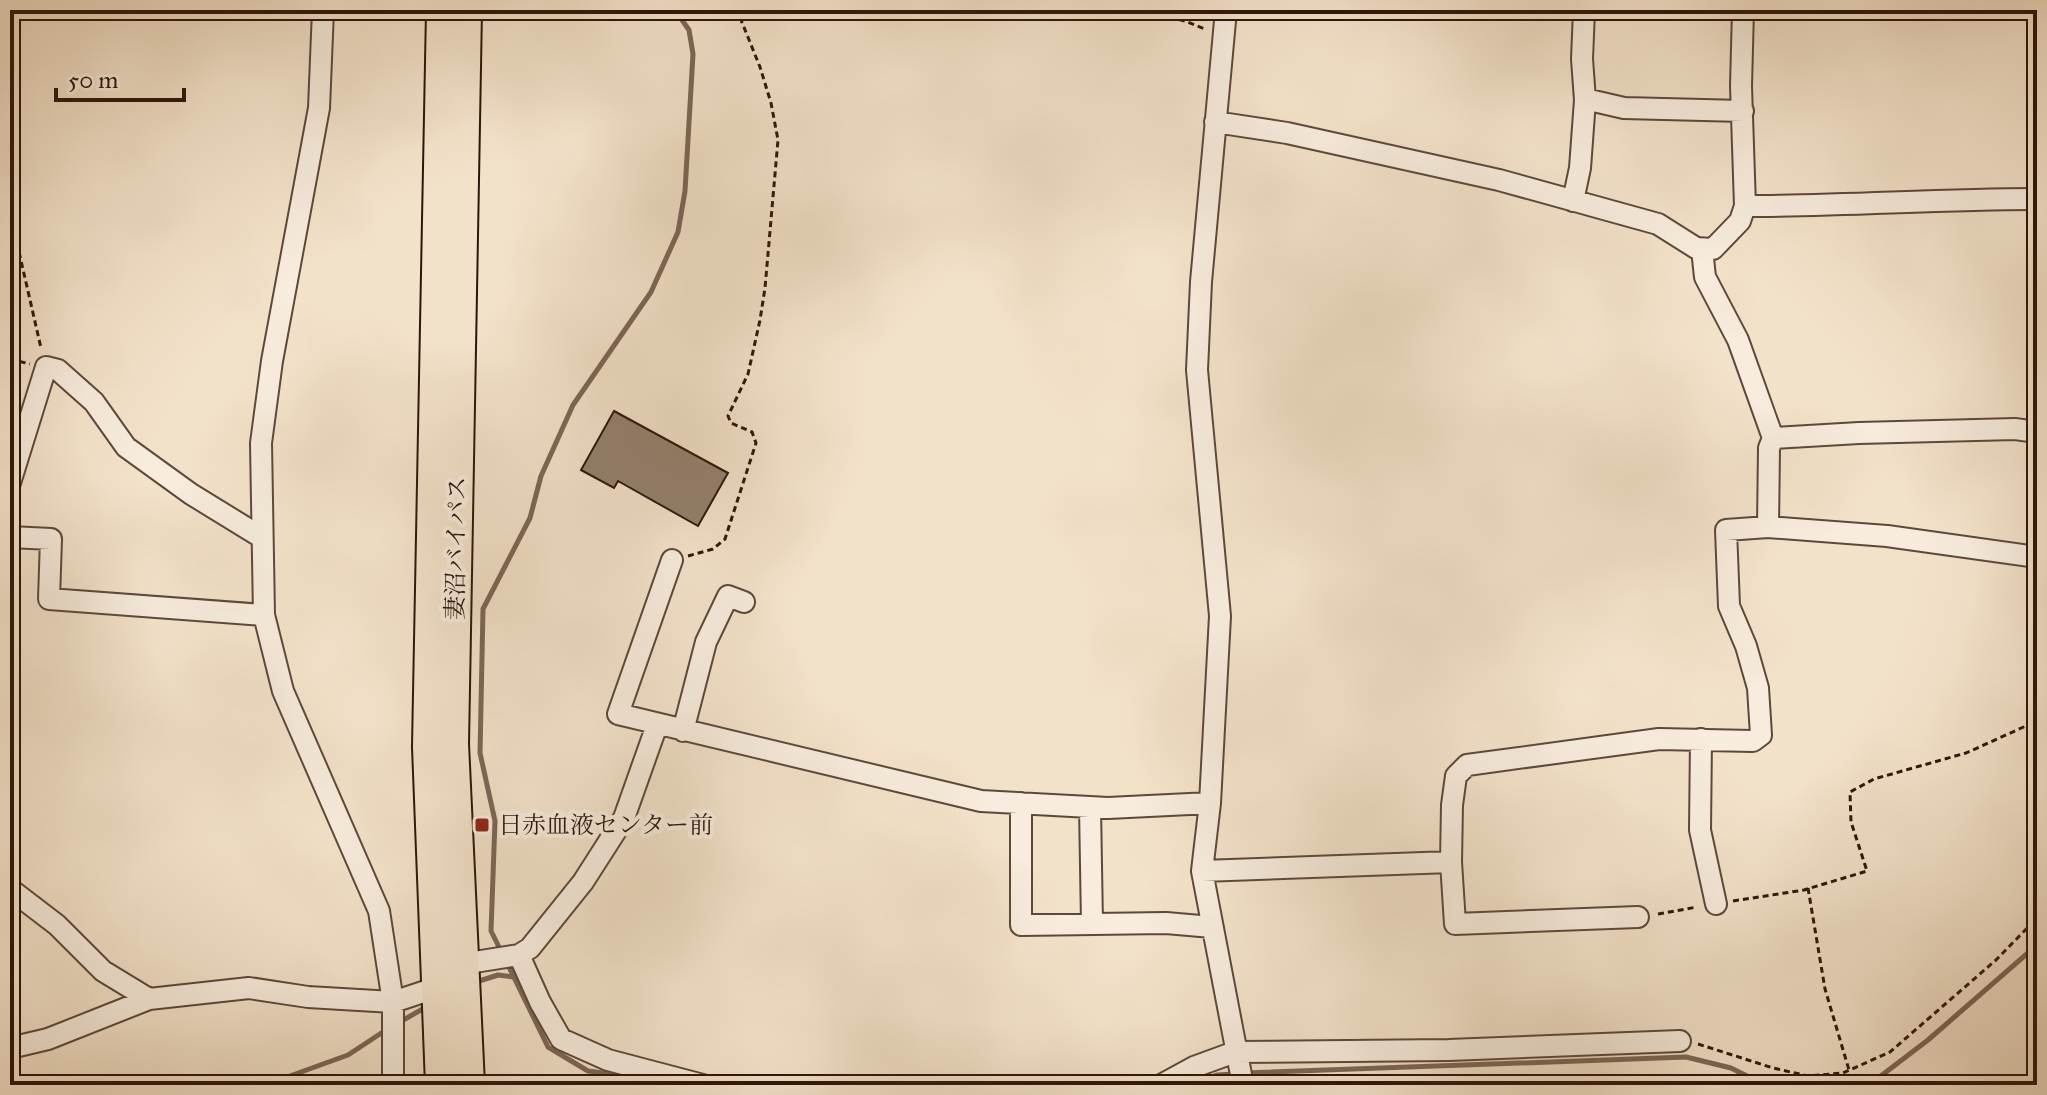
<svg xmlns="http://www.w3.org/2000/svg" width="2047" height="1095" viewBox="0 0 2047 1095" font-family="'IM FELL Great Primer','Noto Serif JP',serif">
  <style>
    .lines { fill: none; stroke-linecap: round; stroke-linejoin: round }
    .stream { stroke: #7c6657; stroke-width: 5 }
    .building { fill: #94806e; stroke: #2d150b; stroke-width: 2 }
    .minor-casing { stroke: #5e483b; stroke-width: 24 }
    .highway-casing { stroke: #2d150b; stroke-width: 34 }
    .path { stroke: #2d150b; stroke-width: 3; stroke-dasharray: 6 4; stroke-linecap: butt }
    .minor { stroke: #f7ecdd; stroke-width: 20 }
    .highway { stroke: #f3e2ca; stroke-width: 30 }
    .poi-dot { fill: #8f2418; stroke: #f7ecdd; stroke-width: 3 }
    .labels { text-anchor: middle; stroke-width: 8; stroke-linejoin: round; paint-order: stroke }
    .street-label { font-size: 24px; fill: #2d150b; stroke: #f7ecdd }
    .poi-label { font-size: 24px; fill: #2d150b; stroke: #f7ecdd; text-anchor: start }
  </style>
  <rect width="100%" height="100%" fill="#f3e2ca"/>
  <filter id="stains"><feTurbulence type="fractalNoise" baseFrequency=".0025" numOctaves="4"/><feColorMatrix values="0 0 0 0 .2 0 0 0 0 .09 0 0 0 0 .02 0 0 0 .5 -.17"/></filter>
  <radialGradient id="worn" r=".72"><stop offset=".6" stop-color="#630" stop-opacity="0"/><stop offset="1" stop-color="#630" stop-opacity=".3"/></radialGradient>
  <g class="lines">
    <path class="stream" d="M 501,951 L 491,931 L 495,821 L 480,753 L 483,609 L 530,518 L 541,476 L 573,405 L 651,292 L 678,232 L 685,191 L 693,54 L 689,30 L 675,10
      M 507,963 L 548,1047 L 588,1071 L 633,1077 L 657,1085
      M 476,982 L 498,975 L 513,977
      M 398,1023 L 428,1006
      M 1245,1073 L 1686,1057 L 1731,1068 L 1765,1085
      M 265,1085 L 348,1055 L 386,1030
      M 1190,1085 L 1217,1075 L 1235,1074
      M 1869,1085 L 1928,1040 L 2037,945"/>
  </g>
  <path class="building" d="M 614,411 L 728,473 L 698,526 L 618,481 L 614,488 L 581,470 Z"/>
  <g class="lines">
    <g class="minor-casing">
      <path id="minor" d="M 323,10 L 319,108 L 272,361 L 261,443 L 264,615 L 283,691 L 379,911 L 393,1002 L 393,1085
        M 1226,10 L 1201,282 L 1197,370 L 1220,616 L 1210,803 L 1202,871 L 1243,1085
        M 1585,99 L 1624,108 L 1743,111
        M 1215,122 L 1287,133 L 1499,180 L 1658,224 L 1696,248 L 1713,249 L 1740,221 L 1745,206 L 1741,86 L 1743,10
        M 1573,201 L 1580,168 L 1585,100 L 1582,59 L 1584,10
        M 1745,206 C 1843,206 1940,199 2037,199
        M 1773,438 L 1859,433 L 2015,429 L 2037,432
        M 10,483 L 46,367 L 58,370 L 94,402 L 126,447 L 191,494 L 261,537
        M 1768,527 L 1887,536 L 2037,557
        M 10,537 L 51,539 L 49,599 L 264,615
        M 672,560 L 618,714 L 981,801 L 1108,808 L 1210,803
        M 683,731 L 706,642 L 728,596 L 744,602
        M 1701,739 L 1700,830 L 1716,904
        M 1021,803 L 1021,925 L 1166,923 L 1212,927
        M 1090,807 L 1092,924
        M 1451,862 L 1452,805 L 1456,776 L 1467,765 L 1659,739 L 1753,741 L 1761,735 L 1758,688 L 1746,646 L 1729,606 L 1726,530 L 1768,527 L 1769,448 L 1773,438 L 1738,340 L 1705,277 L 1702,249
        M 1202,871 L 1451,862 L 1455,924 L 1638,917
        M 10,889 L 57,925 L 103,971 L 149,999
        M 519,955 L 540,1002 L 561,1039 L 608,1060 L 703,1085
        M 462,964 L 519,955 L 530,948 L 583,882 L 624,818 L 657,725
        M 10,1048 L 48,1039 L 149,999 L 249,988 L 308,997 L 393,1002 L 438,987
        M 1161,1085 L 1194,1067 L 1235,1052 L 1449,1050 L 1680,1041"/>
    </g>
    <g class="highway-casing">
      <path id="highway" d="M 466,10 L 453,744 L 469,1085
        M 441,1085 L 428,747 L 442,10"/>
    </g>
    <path class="path" d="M 1140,10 L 1185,21 L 1205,29
      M 10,224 L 14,230 L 41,348
      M 10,359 L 30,364
      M 688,556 L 713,549 L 725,539 L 756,443 L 752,432 L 731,423 L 728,416 L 748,374 L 760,320 L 765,288 L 778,140 L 771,103 L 760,67 L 737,10
      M 1808,888 L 1825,989 L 1849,1070
      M 1733,901 L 1804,890 L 1867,871 L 1851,822 L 1850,792 L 1874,779 L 1966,753 L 2037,721
      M 1658,914 L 1697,907
      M 1698,1044 L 1773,1068 L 1808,1076 L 1843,1073 L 1890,1052 L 1996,960 L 2037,918"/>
    <use href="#minor" class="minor"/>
    <use href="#highway" class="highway"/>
  </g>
  <rect class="poi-dot" x="474" y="817" width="16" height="16" rx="4"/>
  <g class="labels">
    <g class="street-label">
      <text transform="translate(456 548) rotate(-89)" y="8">妻沼バイパス</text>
    </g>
    <g class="poi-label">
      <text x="498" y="833">日赤血液センター前</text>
    </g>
  </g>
  <rect width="2047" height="1095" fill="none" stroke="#f3e2ca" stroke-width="40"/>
  <rect x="12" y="12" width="2023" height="1071" fill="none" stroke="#2d150b" stroke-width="4"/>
  <rect x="20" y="20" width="2007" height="1055" fill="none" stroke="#2d150b" stroke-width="2"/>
  <path d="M56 88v12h128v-12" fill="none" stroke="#2d150b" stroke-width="4"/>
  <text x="68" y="88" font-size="24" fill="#2d150b" stroke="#f7ecdd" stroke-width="6" paint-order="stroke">50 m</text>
  <rect width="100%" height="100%" filter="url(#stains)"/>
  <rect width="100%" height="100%" fill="url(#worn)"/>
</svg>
